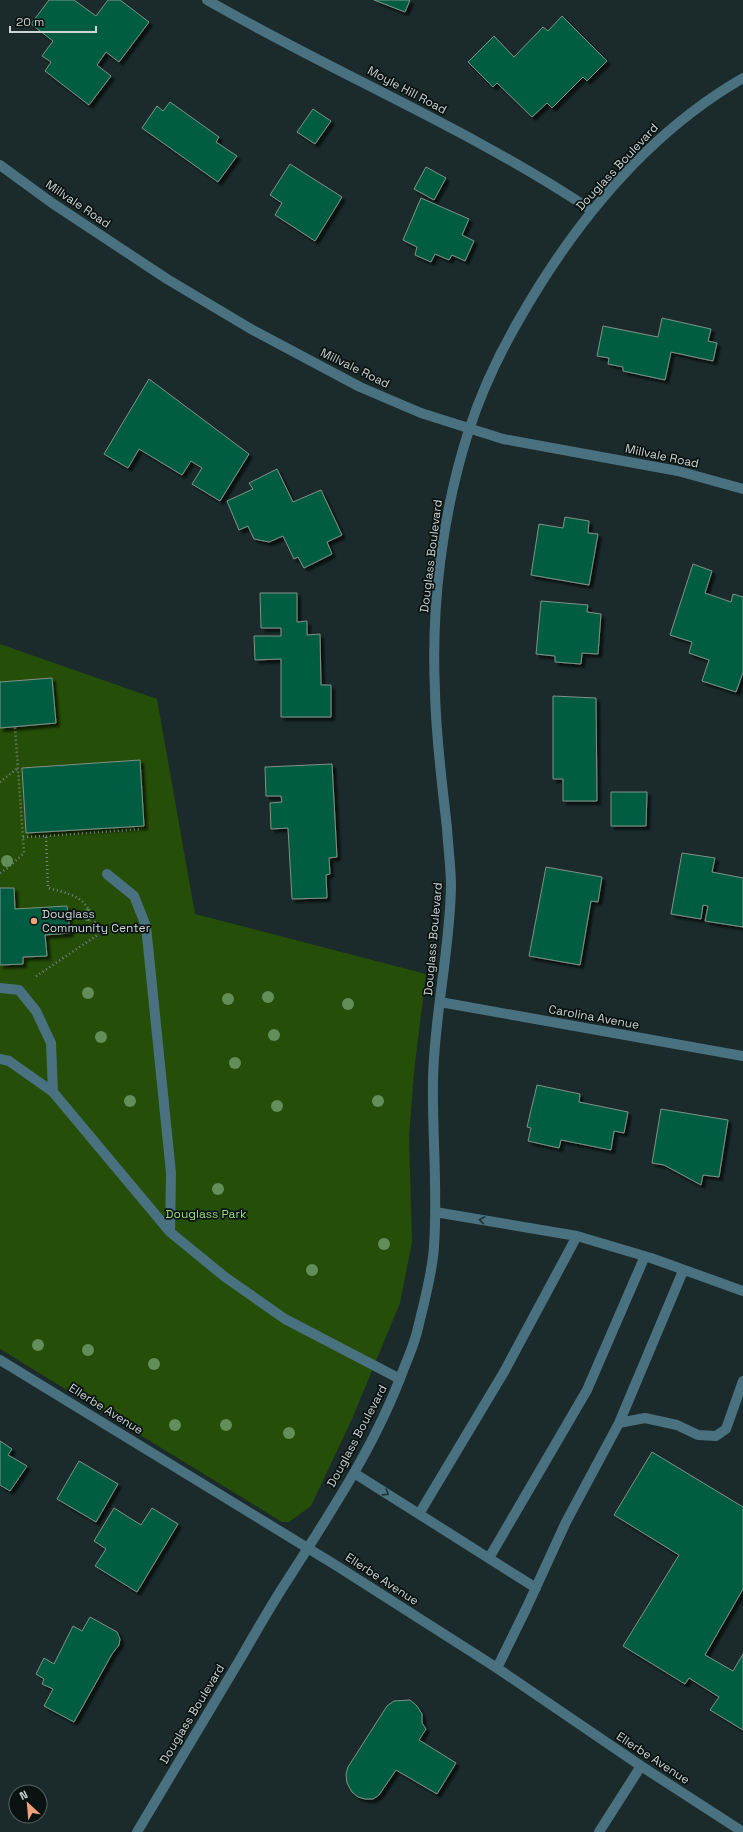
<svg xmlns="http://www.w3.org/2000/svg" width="743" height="1832" viewBox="0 0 743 1832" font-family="'Space Grotesk',sans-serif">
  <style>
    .green { fill: #254e08 }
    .building { fill: #035d43; stroke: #809189; filter: url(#shadow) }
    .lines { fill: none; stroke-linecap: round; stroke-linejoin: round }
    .path { stroke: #798685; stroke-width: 2.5; stroke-dasharray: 1 3; stroke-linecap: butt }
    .minor { stroke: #4a7180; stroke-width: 10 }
    .tree { fill: #638d59 }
    .oneway { stroke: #1e2e33 }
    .poi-dot { fill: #f0a27a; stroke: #0b1212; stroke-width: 1.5 }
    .labels { text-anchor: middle; stroke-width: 3.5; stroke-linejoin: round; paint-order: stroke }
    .street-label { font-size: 12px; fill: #cbd5d4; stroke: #0b1212 }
    .poi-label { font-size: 12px; fill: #cbd5d4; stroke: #0b1212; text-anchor: start }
    .park-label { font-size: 12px; fill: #9edd7f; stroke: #0b1212 }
  </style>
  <defs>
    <filter id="shadow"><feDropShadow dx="3.5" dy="3.5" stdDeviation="1" flood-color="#0009"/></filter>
  </defs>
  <rect width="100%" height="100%" fill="#1b2b2b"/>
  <path class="green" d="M 0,644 L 157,699 L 195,914 L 426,974 L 414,1072 L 409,1136 L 412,1242 L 400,1303 L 352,1419 L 311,1506 L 289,1522 L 282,1522 L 0,1349 Z"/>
  <path class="building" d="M 49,0 L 74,0 L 96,16 L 108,0 L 120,0 L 149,22 L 119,62 L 106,52 L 97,65 L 111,76 L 89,105 L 45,71 L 51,62 L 42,56 L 53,41 L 31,24 Z
    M 374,0 L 410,0 L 405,12 Z
    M 562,16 L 607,61 L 587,81 L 583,77 L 552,108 L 547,103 L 532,117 L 497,83 L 493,87 L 468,62 L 494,36 L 514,57 L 543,27 L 548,31 Z
    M 170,102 L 219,137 L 216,142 L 237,156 L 218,182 L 142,128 L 157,106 L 163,111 Z
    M 313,109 L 331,121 L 315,144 L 297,132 Z
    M 290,164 L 342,197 L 315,241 L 275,215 L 282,203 L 270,195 Z
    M 426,167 L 446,178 L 434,200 L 414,189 Z
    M 421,198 L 469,219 L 462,235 L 474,241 L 465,261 L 452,255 L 449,260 L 435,254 L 431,262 L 415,255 L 417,247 L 403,240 Z
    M 662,318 L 711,329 L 708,341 L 717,343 L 713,361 L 671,352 L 665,380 L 623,371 L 623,367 L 608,364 L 609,358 L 597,356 L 603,326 L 658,337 Z
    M 149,379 L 249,454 L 220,501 L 192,484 L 202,468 L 191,461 L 182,475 L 139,449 L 128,468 L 104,454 Z
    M 277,469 L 293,502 L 321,490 L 342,535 L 327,542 L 332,554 L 304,568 L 298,557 L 294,559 L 283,536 L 269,542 L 254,539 L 248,526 L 239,530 L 227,501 L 253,489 L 249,483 Z
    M 565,517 L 589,521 L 588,533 L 598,534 L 589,585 L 531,575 L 539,524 L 563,528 Z
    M 693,564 L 712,571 L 705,593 L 731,602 L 733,594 L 743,597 L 743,672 L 736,692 L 702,681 L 709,660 L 689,653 L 692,642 L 670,635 Z
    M 260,593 L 297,593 L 297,622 L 307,621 L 307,635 L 320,634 L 321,685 L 331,685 L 331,717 L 281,717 L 281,659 L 255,660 L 254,636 L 281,636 L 281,628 L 261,628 Z
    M 541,601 L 588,605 L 587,612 L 601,614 L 598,654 L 582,653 L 581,664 L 555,662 L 555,656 L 536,654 Z
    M 52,678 L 56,723 L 0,728 L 0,682 Z
    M 553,696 L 596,698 L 597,801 L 563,801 L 563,779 L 553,779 Z
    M 140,760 L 144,826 L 26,833 L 22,768 Z
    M 332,764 L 337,857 L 329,858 L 330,874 L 326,875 L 327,898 L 292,899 L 288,828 L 271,829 L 270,803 L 282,802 L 281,796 L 266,796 L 265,767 Z
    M 611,792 L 647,792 L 646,826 L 611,826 Z
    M 682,853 L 715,858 L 712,872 L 743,878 L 743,927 L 705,921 L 708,906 L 703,905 L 701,919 L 671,914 Z
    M 546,867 L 602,877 L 598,902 L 591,901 L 580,965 L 529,956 Z
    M 0,888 L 14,888 L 15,909 L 67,906 L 70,933 L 45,935 L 47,956 L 23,957 L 23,964 L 0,965 Z
    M 537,1085 L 580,1094 L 579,1102 L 628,1112 L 624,1133 L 614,1131 L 611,1150 L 561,1140 L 559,1148 L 528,1141 L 531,1128 L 527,1127 Z
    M 661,1109 L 728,1120 L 719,1177 L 703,1175 L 701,1185 L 664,1165 L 652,1163 Z
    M 0,1441 L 12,1449 L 8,1455 L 27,1466 L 10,1491 L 0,1485 Z
    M 652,1452 L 743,1507 L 743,1589 L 705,1655 L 733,1671 L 743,1654 L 743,1730 L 710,1710 L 719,1697 L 689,1678 L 685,1684 L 623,1646 L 679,1555 L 614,1515 Z
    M 79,1461 L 118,1484 L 96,1522 L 57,1499 Z
    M 114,1508 L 141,1525 L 152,1508 L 178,1524 L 137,1592 L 95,1566 L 106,1549 L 94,1541 Z
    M 90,1617 L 117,1632 L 120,1639 L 119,1645 L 112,1654 L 74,1722 L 44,1706 L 53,1689 L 42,1684 L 44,1679 L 36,1674 L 44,1658 L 54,1664 L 73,1626 L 82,1631 Z
    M 410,1700 L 417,1706 L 422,1714 L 422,1723 L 426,1729 L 419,1740 L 456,1763 L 437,1794 L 396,1770 L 379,1795 L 373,1799 L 365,1799 L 358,1797 L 352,1792 L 347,1783 L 346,1774 L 348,1767 L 387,1706 L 394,1701 Z"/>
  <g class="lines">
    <path class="path" d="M 0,782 L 18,768
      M 46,836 L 142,829
      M 23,837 L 46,836 L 48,888 C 84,897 87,900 99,934 L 35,977
      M 0,873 L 9,867 L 24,853 L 15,727"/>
    <path class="minor" d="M 207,0 C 334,73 470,129 591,210
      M 0,165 L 52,203 L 167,279 L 251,329 L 360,387 L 421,413 L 503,439 L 678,471 L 743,489
      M 107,874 L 134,896 L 146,926 L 171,1173 L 170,1232
      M 0,988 L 19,990 L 36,1011 L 51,1043 L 53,1092
      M 440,1002 L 743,1056
      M 0,1059 L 9,1061 L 53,1092 L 170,1232 L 225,1277 L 285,1319 L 400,1379
      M 435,1212 L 577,1236 L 651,1258 L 743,1291
      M 0,1360 L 337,1566 L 497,1668 L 641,1766 L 743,1832
      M 619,1423 L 683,1271
      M 354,1473 L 536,1588
      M 419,1514 L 504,1372 L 577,1236
      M 489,1558 L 587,1390 L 645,1256
      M 497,1668 L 526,1609 L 566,1522 L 619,1423 L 645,1418 L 677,1425 L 698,1435 L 716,1436 L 726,1429 L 743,1381
      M 137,1832 C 172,1773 207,1715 242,1656 C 258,1628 274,1600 292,1573 C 334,1507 377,1442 404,1368 C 409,1356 414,1344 417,1332 C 423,1307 433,1271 434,1246 C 438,1191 432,1135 433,1080 C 434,1016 450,951 451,886 C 451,867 448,847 447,828 C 442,783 436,738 435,692 C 431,606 442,515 468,433 C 481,392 499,354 520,318 C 575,222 646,134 743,78
      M 599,1832 L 641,1766"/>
  </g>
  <g class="tree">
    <circle cx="7" cy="861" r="6"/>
    <circle cx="88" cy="915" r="6"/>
    <circle cx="88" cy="993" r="6"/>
    <circle cx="268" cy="997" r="6"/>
    <circle cx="228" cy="999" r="6"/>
    <circle cx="348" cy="1004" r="6"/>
    <circle cx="274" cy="1035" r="6"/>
    <circle cx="101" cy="1037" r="6"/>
    <circle cx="235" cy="1063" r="6"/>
    <circle cx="130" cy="1101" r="6"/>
    <circle cx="378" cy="1101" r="6"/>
    <circle cx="277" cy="1106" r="6"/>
    <circle cx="218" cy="1189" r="6"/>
    <circle cx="384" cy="1244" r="6"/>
    <circle cx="312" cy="1270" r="6"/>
    <circle cx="38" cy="1345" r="6"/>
    <circle cx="88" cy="1350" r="6"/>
    <circle cx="154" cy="1364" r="6"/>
    <circle cx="175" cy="1425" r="6"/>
    <circle cx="226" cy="1425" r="6"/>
    <circle cx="289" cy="1433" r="6"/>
  </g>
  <defs><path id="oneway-chevron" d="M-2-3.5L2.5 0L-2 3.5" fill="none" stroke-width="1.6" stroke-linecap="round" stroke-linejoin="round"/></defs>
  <g class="oneway">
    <use href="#oneway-chevron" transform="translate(482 1220) rotate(-171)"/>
    <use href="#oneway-chevron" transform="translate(386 1493) rotate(32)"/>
  </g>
  <circle class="poi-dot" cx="34" cy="921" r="4"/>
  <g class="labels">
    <g class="street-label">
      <text transform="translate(407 90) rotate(28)" y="4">Moyle Hill Road</text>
      <text transform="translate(617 167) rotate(-47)" y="4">Douglass Boulevard</text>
      <text transform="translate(78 204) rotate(34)" y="4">Millvale Road</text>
      <text transform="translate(355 368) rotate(26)" y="4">Millvale Road</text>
      <text transform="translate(662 456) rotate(12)" y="4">Millvale Road</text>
      <text transform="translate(431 556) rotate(-83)" y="4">Douglass Boulevard</text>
      <text transform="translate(433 939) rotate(-85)" y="4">Douglass Boulevard</text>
      <text transform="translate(594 1017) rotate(10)" y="4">Carolina Avenue</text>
      <text transform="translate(106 1409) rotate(32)" y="4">Ellerbe Avenue</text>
      <text transform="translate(357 1436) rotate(-62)" y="4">Douglass Boulevard</text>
      <text transform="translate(382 1579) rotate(33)" y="4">Ellerbe Avenue</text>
      <text transform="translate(192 1714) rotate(-59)" y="4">Douglass Boulevard</text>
      <text transform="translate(653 1758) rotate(33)" y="4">Ellerbe Avenue</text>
    </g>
    <g class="poi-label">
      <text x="42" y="918">Douglass<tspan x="42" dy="14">Community Center</tspan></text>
    </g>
    <g class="park-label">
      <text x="206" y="1218">Douglass Park</text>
    </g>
  </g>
  <g transform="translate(28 1804) rotate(334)"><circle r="19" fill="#0b1212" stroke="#586060"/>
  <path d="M0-3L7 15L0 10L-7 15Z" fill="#f0a27a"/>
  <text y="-6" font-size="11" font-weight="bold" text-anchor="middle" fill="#cbd5d4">N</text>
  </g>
  <path d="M10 26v6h86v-6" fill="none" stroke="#cbd5d4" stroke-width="2"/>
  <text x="16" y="26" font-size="12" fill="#cbd5d4" stroke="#0b1212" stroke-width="3" paint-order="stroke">20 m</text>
</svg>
